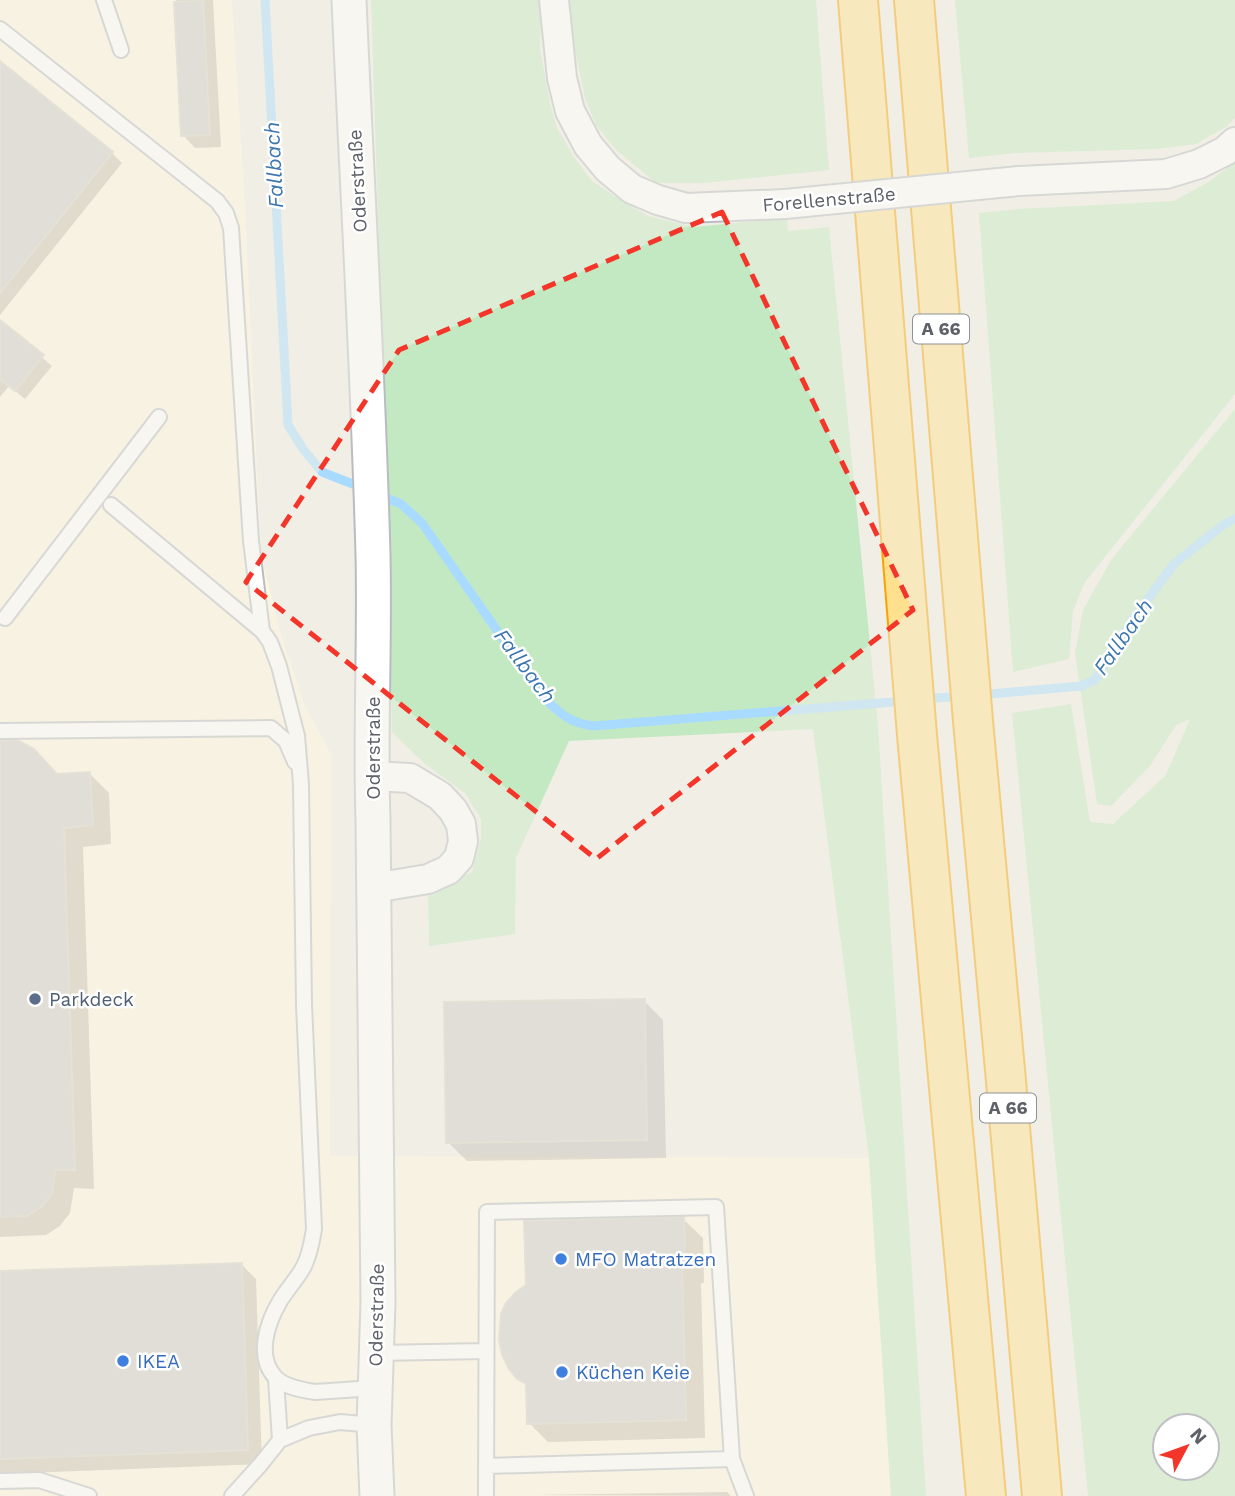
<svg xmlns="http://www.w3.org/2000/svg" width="1235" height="1496" viewBox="0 0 1235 1496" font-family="'Work Sans',sans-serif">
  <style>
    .commercial { fill: #fff6dd }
    .green { fill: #c3e9c2; fill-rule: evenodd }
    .shadow { fill: #0003 }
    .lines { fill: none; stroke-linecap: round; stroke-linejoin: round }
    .stream { stroke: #a8dbff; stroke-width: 9 }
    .building { fill: #ccc9c3; stroke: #d6d0c4; stroke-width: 2 }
    .service-casing { stroke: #b9bcc1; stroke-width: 18 }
    .minor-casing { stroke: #b9bcc1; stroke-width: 32 }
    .tertiary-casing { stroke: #b9bcc1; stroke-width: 37 }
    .motorway-casing { stroke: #f7a400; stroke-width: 42 }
    .service { stroke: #fff; stroke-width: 14 }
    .minor { stroke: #fff; stroke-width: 28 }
    .tertiary { stroke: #fff; stroke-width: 33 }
    .motorway { stroke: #ffe08f; stroke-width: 38 }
    .minor-bridge-casing { stroke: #b9bcc1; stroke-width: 32; stroke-linecap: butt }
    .minor-bridge { stroke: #fff; stroke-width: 28 }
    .marked { fill: none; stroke: #f3352a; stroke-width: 5; stroke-dasharray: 14 9; stroke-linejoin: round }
    .service-dot { fill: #5c6f8a; stroke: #fff; stroke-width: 2.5 }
    .shop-dot { fill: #3f7fe0; stroke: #fff; stroke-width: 2.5 }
    .labels { text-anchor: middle; stroke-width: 5; stroke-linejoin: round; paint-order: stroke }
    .shield { fill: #fff; stroke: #8e9195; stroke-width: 2 }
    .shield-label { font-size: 18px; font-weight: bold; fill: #5e6268 }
    .street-label { font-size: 19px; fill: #5e6268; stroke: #fff }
    .service-label { font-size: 19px; fill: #4e5e75; stroke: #fff; text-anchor: start }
    .shop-label { font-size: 19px; fill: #366cbe; stroke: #fff; text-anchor: start }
    .water-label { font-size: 21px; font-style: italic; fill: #3b76af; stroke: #fff }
  </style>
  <rect width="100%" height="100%" fill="#f1eee6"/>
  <path class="commercial" d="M 0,0 L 232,0 L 245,206 L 261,556 L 282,638 L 304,704 L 331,754 L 330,1156 L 869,1158 L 891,1496 L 0,1496 Z"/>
  <path class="green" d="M 371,0 L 542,0 L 540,49 L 550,103 L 557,128 L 574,157 L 592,181 L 616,197 L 648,216 L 694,227 L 787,218 L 788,231 L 829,227 L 878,726 L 926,1496 L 891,1496 L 869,1158 L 813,729 L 569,741 L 516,858 L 515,934 L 429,946 L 428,892 L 472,872 L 481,838 L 481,819 L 465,793 L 425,764 L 392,732 L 385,432 Z
    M 570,0 L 816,0 L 829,170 L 704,183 L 656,183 L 616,150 L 596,125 L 585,98 L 568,16 Z
    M 955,0 L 1235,0 L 1235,118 L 1226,127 L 1196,144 L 1157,149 L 1015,153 L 969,158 Z
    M 1235,162 L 1235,394 L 1085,582 L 1073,611 L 1069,659 L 1013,672 L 979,213 L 1020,209 L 1174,201 L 1210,181 Z
    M 1235,409 L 1235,1496 L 1088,1496 L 1012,713 L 1071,704 L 1090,822 L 1113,824 L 1166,775 L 1190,719 L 1176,725 L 1150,766 L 1111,806 L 1097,804 L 1075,653 L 1083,610 L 1111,560 ZM 1165,1426 L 1207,1426 L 1207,1468 L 1165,1468 Z"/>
  <path class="shadow" d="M 176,0 L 213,0 L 221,147 L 195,148 L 183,135 Z
    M 0,64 L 112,153 L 122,163 L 0,315 Z
    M 0,322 L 52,366 L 25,399 L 9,386 L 0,397 Z
    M 0,742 L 58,775 L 90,774 L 109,793 L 111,844 L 83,847 L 94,1189 L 74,1188 L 70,1213 L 60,1226 L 46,1235 L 0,1237 Z
    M 644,1001 L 663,1020 L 666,1158 L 467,1161 L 448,1142 Z
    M 683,1219 L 703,1238 L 704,1283 L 701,1283 L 705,1438 L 548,1442 L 529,1423 L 528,1387 L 518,1378 Z
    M 241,1264 L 256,1279 L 262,1464 L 0,1474 L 0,1273 Z
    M 727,1492 L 731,1496 L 533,1495 Z"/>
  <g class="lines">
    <path class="stream" d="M 265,0 L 288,425 L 303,449 L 322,472 L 363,488
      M 379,495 L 401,504 L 422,523 L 545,699 C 562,715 570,723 593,726 L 906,701
      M 979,695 L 1081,686 L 1095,680 L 1135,616 L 1174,564 L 1223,525 L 1235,519
      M 923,699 L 962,696"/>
  </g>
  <path class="building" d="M 203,1 L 210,135 L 181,136 L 174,2 Z
    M 0,61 L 113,152 L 0,293 Z
    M 0,320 L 44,355 L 15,391 L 0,379 Z
    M 17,740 L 34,749 L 57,774 L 90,772 L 93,825 L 64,828 L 75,1170 L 55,1170 L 52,1194 L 41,1207 L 26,1216 L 0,1217 L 0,741 Z
    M 645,999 L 647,1140 L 446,1143 L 444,1002 Z
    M 684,1217 L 685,1264 L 682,1265 L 686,1420 L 527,1424 L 526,1384 L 517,1379 L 509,1369 L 502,1355 L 499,1340 L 501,1314 L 506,1303 L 516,1292 L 526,1285 L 524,1221 Z
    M 242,1263 L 248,1450 L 0,1459 L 0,1271 Z"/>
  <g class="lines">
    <g class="service-casing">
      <path id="service" d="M 104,0 L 121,50
        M 0,29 L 217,201 L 226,213 L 231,228 L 251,541 L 262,631
        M 111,505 L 262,631 L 270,642 L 279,666 L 297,736 L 301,784 L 304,1005 L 314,1229 C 312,1242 310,1254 304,1266 C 298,1278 287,1289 280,1301 C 267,1323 256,1356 275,1377 C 284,1387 302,1390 315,1392 L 374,1388
        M 5,618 L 159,417
        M 0,731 L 271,728 L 286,741 L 295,762
        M 377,1353 L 486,1351
        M 276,1379 L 280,1440
        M 486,1466 L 732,1459
        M 0,1481 L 39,1480 L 89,1496
        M 232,1496 L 260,1465 L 280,1440 L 309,1428 L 340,1422 L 374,1425
        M 486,1496 L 487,1212 L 716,1207 L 732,1459 L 746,1496"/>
    </g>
    <g class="minor-casing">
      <path id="minor" d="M 554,0 L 562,78 L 570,111 L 588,145 L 608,169 L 632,189 L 658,200 L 686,208 L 785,204
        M 1019,181 L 1166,174 L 1199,164 L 1225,151 L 1235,142
        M 372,776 L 410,778 L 440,796 L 453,810 L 461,824 L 463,841 L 459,858 L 448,870 L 428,879 L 374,888"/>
    </g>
    <g class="tertiary-casing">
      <path id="tertiary" d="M 349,0 C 357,185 368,370 373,555 C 375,643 370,732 373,820 L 378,1302 L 374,1425 L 377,1496"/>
    </g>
    <g class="motorway-casing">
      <path id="motorway" d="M 858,0 L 917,735 L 986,1496
        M 914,0 L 973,721 L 1005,1070 L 1042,1496"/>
    </g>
    <use href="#service" class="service"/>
    <use href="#minor" class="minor"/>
    <use href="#tertiary" class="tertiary"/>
    <use href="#motorway" class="motorway"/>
    <g class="minor-bridge-casing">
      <path id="minor-bridge" d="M 785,204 L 1019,181"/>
    </g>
    <use href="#minor-bridge" class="minor-bridge"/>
  </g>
  <path d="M0 0H1235V1496H0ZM 722,212 L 913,610 L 596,859 L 246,582 L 399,350 Z" fill="#f1eee6" fill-opacity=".55" fill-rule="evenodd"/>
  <path class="marked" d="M 722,212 L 913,610 L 596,859 L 246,582 L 399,350 Z"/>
  <circle class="service-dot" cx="35" cy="999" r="7"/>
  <g class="shop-dot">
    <circle cx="561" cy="1259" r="7"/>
    <circle cx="123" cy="1361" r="7"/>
    <circle cx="562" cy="1372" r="7"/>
  </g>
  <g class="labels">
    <g class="shield">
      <rect x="913" y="314.5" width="56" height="29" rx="5"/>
      <rect x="980" y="1093.5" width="56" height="29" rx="5"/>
    </g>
    <g class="shield-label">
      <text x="941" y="335">A 66</text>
      <text x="1008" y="1114">A 66</text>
    </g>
    <g class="street-label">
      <text transform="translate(357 181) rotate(-93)" y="7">Oderstraße</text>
      <text transform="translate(829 199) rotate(-5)" y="7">Forellenstraße</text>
      <text transform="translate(373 748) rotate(-90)" y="7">Oderstraße</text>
      <text transform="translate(376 1315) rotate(-89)" y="7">Oderstraße</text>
    </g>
    <g class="service-label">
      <text x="49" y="1006">Parkdeck</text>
    </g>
    <g class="shop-label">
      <text x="575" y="1266">MFO Matratzen</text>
      <text x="137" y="1368">IKEA</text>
      <text x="576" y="1379">Küchen Keie</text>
    </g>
    <g class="water-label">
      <text transform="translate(274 165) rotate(-93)" y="7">Fallbach</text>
      <text transform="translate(1123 637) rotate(-55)" y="7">Fallbach</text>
      <text transform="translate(525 666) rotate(53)" y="7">Fallbach</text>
    </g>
  </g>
  <g transform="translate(1186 1447) rotate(49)"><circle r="33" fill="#ffffff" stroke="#bfc0c3" stroke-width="2"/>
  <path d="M0-5L12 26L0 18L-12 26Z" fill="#f3352a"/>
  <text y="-10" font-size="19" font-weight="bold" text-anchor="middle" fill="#5e6268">N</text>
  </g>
</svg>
